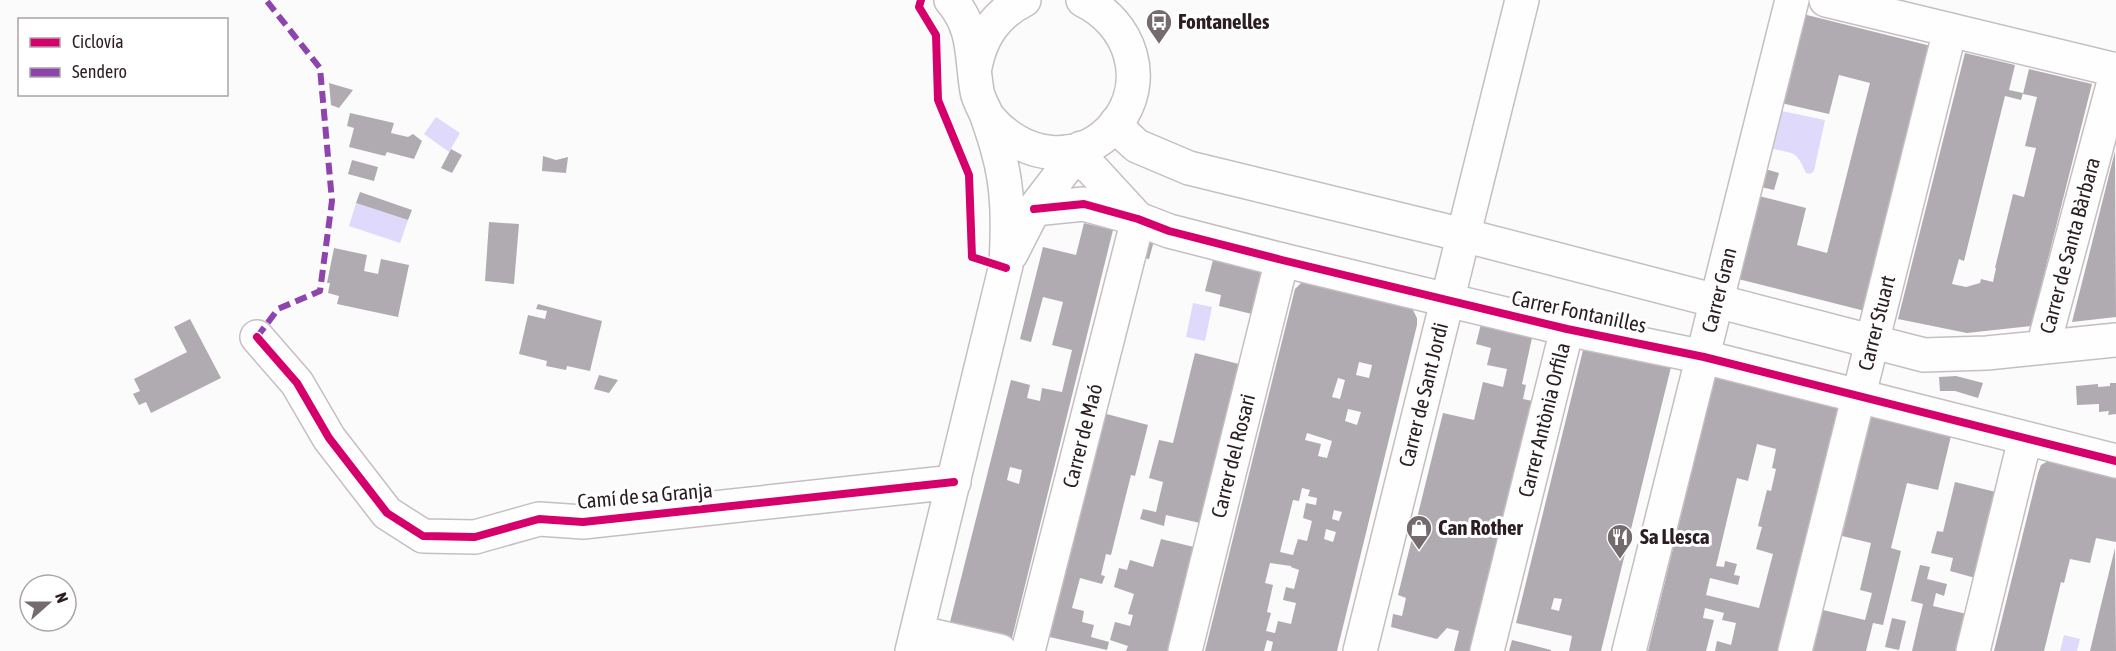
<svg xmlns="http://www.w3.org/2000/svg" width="2116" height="651" viewBox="0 0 2116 651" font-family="'Asap Condensed',sans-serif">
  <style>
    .water { fill: #dfd9fc }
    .building { fill: #b0abb0; fill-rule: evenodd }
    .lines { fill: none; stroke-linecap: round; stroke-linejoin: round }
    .street-casing { stroke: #c6bec2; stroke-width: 36 }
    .secondary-casing { stroke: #c6bec2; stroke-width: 36 }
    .street { stroke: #fefefe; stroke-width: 33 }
    .secondary { stroke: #fefefe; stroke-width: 33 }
    .quiet { stroke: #8e44ad; stroke-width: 6; stroke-dasharray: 12 6; stroke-linecap: butt }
    .cycleway-casing { stroke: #fff; stroke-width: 11 }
    .cycleway { stroke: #d6006c; stroke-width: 8 }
    .labels { text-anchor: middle; stroke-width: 6; stroke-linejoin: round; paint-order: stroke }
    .poi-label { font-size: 21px; font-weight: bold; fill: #2b1d23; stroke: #fff; text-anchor: start }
    .street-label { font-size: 21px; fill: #2b1d23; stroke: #fff }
  </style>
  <rect width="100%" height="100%" fill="#fbfbfb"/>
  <path class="water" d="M 1782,111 L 1825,120 L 1814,171 L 1810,174 L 1806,173 C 1797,152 1795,153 1773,149 Z
    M 436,117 L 460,133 L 449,152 L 424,134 Z
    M 356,203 L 408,220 L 400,243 L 349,226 Z
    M 1193,303 L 1212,307 L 1205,341 L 1186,337 Z
    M 2064,635 L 2080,639 L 2077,651 L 2060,651 Z"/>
  <path class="building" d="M 1803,14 L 1931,46 L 1865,311 L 1738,279 L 1759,196 L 1806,208 L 1797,245 L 1827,253 L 1870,83 L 1839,75 L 1829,114 L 1781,103 Z
    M 1965,53 L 2015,65 L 2009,90 L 2023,93 L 2021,100 L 2005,96 L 1964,261 L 1959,259 L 1952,284 L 1966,287 L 1980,283 L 1981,279 L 1993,282 L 1996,268 L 1995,268 L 2013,194 L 2024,197 L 2036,148 L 2025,146 L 2037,97 L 2023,94 L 2029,69 L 2092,84 L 2031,326 L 1967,333 L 1898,319 Z
    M 329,83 L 353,90 L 339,108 L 331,105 Z
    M 350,113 L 394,123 L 391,133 L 408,137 L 413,134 L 422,141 L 414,159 L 387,152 L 385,156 L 349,147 L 354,128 L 347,126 Z
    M 451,149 L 462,155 L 452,173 L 441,168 Z
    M 2115,151 L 2116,317 L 2072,322 L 2090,251 Z
    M 543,156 L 556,160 L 568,157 L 566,173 L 542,171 Z
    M 352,160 L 378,167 L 374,181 L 348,174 Z
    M 1765,169 L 1779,173 L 1774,190 L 1761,187 Z
    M 360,192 L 412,210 L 408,220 L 356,203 Z
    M 489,222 L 519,224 L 514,284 L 485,281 Z
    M 1084,223 L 1113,230 L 1010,646 L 948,630 L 1011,380 L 1030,385 L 1027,398 L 1040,401 L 1042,388 L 1062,392 L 1072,350 L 1052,345 L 1063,302 L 1043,297 L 1031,342 L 1020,339 L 1043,247 L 1076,255 ZM 1010,467 L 1022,470 L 1019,484 L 1007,480 Z
    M 1140,237 L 1154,241 L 1149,259 L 1136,256 Z
    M 334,248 L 367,255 L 364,271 L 378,274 L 381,259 L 409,265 L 398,317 L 337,304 L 339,296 L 328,293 L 330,283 L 327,283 Z
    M 1214,256 L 1257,269 L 1260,272 L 1262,276 L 1256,315 L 1219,306 L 1221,295 L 1205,291 Z
    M 1304,280 L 1412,308 L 1417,318 L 1417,325 L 1337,651 L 1271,651 L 1273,642 L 1267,640 L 1264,651 L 1205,651 L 1295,289 ZM 1359,362 L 1372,365 L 1369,378 L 1356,375 ZM 1338,378 L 1345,380 L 1340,399 L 1332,397 ZM 1348,409 L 1361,412 L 1357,425 L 1345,421 ZM 1307,433 L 1332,441 L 1327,458 L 1318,456 L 1321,444 L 1305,440 ZM 1302,488 L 1310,490 L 1308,496 L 1317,498 L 1316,505 L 1306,503 L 1303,518 L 1312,521 L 1307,541 L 1298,539 L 1293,555 L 1280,552 L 1293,500 L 1299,501 ZM 1334,510 L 1342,512 L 1339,521 L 1332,519 ZM 1326,529 L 1336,532 L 1333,542 L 1324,539 ZM 1270,563 L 1291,566 L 1291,567 L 1299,570 L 1294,589 L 1286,587 L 1283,600 L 1296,603 L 1291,624 L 1278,621 L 1275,633 L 1266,631 L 1271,613 L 1267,612 L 1273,585 L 1265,583 Z
    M 538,304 L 602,321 L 590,371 L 567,366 L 566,370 L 546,366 L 547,361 L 519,354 L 528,315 L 545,319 L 547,311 L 536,309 Z
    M 190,319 L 221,378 L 151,413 L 146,402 L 139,405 L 133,394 L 140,391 L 134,379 L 187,352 L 174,327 Z
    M 1481,324 L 1533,333 L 1522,384 L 1526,385 L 1523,399 L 1538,402 L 1477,651 L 1454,651 L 1459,631 L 1447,628 L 1437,639 L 1391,627 L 1393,614 L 1402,616 L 1406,598 L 1398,595 L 1443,413 L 1474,420 L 1483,382 L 1503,387 L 1507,369 L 1487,365 L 1491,348 L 1476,344 Z
    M 1584,346 L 1671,367 L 1601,651 L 1569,651 L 1572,636 L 1516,623 ZM 1554,598 L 1562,599 L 1559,611 L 1551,609 Z
    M 1195,353 L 1243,365 L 1204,524 L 1166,515 L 1164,526 L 1140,519 L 1143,509 L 1156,512 L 1163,482 L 1149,478 L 1159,440 L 1173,443 Z
    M 599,375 L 618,380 L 609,393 L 594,389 Z
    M 1956,376 L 1983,383 L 1978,398 L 1955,391 L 1940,391 L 1939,377 Z
    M 1715,377 L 1843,408 L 1783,651 L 1715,651 L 1717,641 L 1731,645 L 1736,623 L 1722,620 L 1724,613 L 1705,608 L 1703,618 L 1714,620 L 1706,651 L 1648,651 ZM 1757,444 L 1776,449 L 1772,468 L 1776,469 L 1771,491 L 1767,490 L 1758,526 L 1762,527 L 1756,549 L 1773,554 L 1759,608 L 1706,595 L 1710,578 L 1738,585 L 1740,576 L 1734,575 L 1737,564 L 1725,561 L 1724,567 L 1716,566 L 1737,478 L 1748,481 Z
    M 2110,383 L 2116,383 L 2116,414 L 2108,415 L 2109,411 L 2099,412 L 2099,404 L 2077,405 L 2076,386 L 2098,384 L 2098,387 L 2110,386 Z
    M 1099,412 L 1148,425 L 1135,476 L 1131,475 L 1111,555 L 1106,554 L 1101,575 L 1105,576 L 1102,584 L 1080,578 L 1072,608 L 1084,611 L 1082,622 L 1094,625 L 1091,637 L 1109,642 L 1107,650 L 1045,636 Z
    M 1871,417 L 1951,436 L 1938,490 L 1907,483 L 1891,548 L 1901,551 L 1883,625 L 1873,623 L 1866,651 L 1812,651 L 1823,610 L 1865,620 L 1872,593 L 1860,590 L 1871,543 L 1842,536 Z
    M 2050,460 L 2116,476 L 2116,542 L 2096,538 L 2090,563 L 2070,559 L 2064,583 L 2061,582 L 2044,651 L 1994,651 L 2038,473 L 2041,465 Z
    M 1955,482 L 2000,493 L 1979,579 L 1950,571 L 1953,558 L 1931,553 L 1937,531 L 1943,532 Z
    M 1161,539 L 1198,548 L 1173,651 L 1126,651 L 1128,646 L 1110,640 L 1115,622 L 1130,626 L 1133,615 L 1128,614 L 1134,594 L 1114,587 L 1119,568 L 1127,570 L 1130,560 L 1153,567 Z
    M 2115,548 L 2116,651 L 2090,651 L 2100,609 Z
    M 1920,565 L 1930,567 L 1927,579 L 1947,584 L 1944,596 L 1936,593 L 1933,606 L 1971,615 L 1962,651 L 1912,651 L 1923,604 L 1911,601 Z
    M 1892,618 L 1906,621 L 1899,650 L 1885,647 Z
    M 1512,640 L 1551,650 L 1551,651 L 1509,651 Z"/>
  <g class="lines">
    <g class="street-casing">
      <g id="street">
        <path d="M 1826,0 L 2116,70"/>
        <path d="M 1116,123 L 1126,136 L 1137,146 L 1189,168 L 1463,235 L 1924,355 L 1987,353 L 2116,340"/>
        <path d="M 1034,209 L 1084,204 L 1138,219 L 1169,231 L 1282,260 L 1567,329 L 1704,357 L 2116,461"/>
        <path d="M 257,337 L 297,383 L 329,438 L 387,513 L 423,536 L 475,537 L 539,519 L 583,522 L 954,482"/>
        <path id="s1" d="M 2043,347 L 2116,74"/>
        <path d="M 917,632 L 1000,651"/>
        <path id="s2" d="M 1028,651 L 1138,219 L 1091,168 L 1067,152"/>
        <path id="s3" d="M 1185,651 L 1282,260"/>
        <path id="s4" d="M 1360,651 L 1522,0"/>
        <path id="s5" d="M 1487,651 L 1567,329"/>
        <path id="s6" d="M 1629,651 L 1792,0"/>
        <path id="s7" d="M 1795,651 L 1950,30"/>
        <path d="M 1973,651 L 2025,439"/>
      </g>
    </g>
    <g class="secondary-casing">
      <path id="secondary" d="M 975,67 C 981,36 996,14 1024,0
        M 988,117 C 1021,158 1080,168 1116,124 C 1150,81 1131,23 1083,0
        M 1011,254 L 1034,209 L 1081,148
        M 912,651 L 1006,265 C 1008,226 1009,189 998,151 C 995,139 991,128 987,116 C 984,108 978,99 977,91 C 971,57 976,29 951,0"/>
    </g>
    <use href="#street" class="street"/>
    <use href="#secondary" class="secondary"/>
    <path class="quiet" d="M 257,337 L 278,309 L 320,291 L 332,201 L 320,68 L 266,0"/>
    <g class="cycleway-casing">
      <path id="cycleway" d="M 921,0 L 919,7 L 936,35 L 938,100 L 969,175 L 972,257 L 1006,268
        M 1034,209 L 1084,204 L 1138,219 L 1169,231 L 1282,260 L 1567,329 L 1704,357 L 2116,461
        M 257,337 L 297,383 L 329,438 L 387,513 L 423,536 L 475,537 L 539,519 L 583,522 L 954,482"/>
    </g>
    <use href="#cycleway" class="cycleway"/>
  </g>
  <defs>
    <g id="bus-pin" transform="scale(1.35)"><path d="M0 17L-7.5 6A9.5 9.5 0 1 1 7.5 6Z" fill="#746b6f" stroke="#fff"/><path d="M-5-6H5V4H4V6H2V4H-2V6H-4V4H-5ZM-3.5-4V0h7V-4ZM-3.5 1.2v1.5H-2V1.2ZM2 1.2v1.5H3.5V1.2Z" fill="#fff"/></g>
    <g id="shop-pin" transform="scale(1.35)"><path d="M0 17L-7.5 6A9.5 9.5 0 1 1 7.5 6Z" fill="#746b6f" stroke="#fff"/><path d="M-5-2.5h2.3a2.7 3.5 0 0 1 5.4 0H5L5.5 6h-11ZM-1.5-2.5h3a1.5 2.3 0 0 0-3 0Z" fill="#fff"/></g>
    <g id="restaurant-pin" transform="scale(1.35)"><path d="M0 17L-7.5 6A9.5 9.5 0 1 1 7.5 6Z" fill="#746b6f" stroke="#fff"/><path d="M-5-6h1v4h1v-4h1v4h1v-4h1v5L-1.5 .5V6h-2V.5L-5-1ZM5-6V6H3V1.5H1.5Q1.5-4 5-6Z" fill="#fff"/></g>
  </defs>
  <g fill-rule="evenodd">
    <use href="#bus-pin" x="1159" y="22"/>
    <use href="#shop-pin" x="1419" y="528"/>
    <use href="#restaurant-pin" x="1620" y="537"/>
  </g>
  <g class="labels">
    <g class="poi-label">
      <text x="1178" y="29">Fontanelles</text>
      <text x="1438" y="535">Can Rother</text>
      <text x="1640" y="544">Sa Llesca</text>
    </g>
    <g class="street-label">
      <text dy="7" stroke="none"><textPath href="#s1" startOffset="105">Carrer de Santa Bàrbara</textPath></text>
      <text dy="7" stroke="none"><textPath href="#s6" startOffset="372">Carrer Gran</textPath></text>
      <text transform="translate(1579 312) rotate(12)" y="7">Carrer Fontanilles</text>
      <text dy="7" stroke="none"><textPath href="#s7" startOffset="338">Carrer Stuart</textPath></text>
      <text dy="7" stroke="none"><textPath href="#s4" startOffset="264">Carrer de Sant Jordi</textPath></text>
      <text dy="7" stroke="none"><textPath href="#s5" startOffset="238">Carrer Antònia Orfila</textPath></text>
      <text dy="7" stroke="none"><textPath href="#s2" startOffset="222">Carrer de Maó</textPath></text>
      <text dy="7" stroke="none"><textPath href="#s3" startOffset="201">Carrer del Rosari</textPath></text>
      <text transform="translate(645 496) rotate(-5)" y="7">Camí de sa Granja</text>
    </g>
  </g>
  <rect x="18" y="18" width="210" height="78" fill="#ffffff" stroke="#aaa5a7" stroke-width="1.5"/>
  <rect x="30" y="38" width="30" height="9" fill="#d6006c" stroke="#aaa5a7" stroke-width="1.5"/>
  <text x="72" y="48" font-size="18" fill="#2b1d23">Ciclovía</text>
  <rect x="30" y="68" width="30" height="9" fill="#8e44ad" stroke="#aaa5a7" stroke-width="1.5"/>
  <text x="72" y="78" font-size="18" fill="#2b1d23">Sendero</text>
  <g transform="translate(48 603) rotate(69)"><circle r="28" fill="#ffffff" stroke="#aaa5a7" stroke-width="1.5"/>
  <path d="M0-4.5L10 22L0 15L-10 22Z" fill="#746b6f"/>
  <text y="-9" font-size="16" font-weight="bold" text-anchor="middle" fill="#2b1d23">N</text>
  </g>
</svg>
